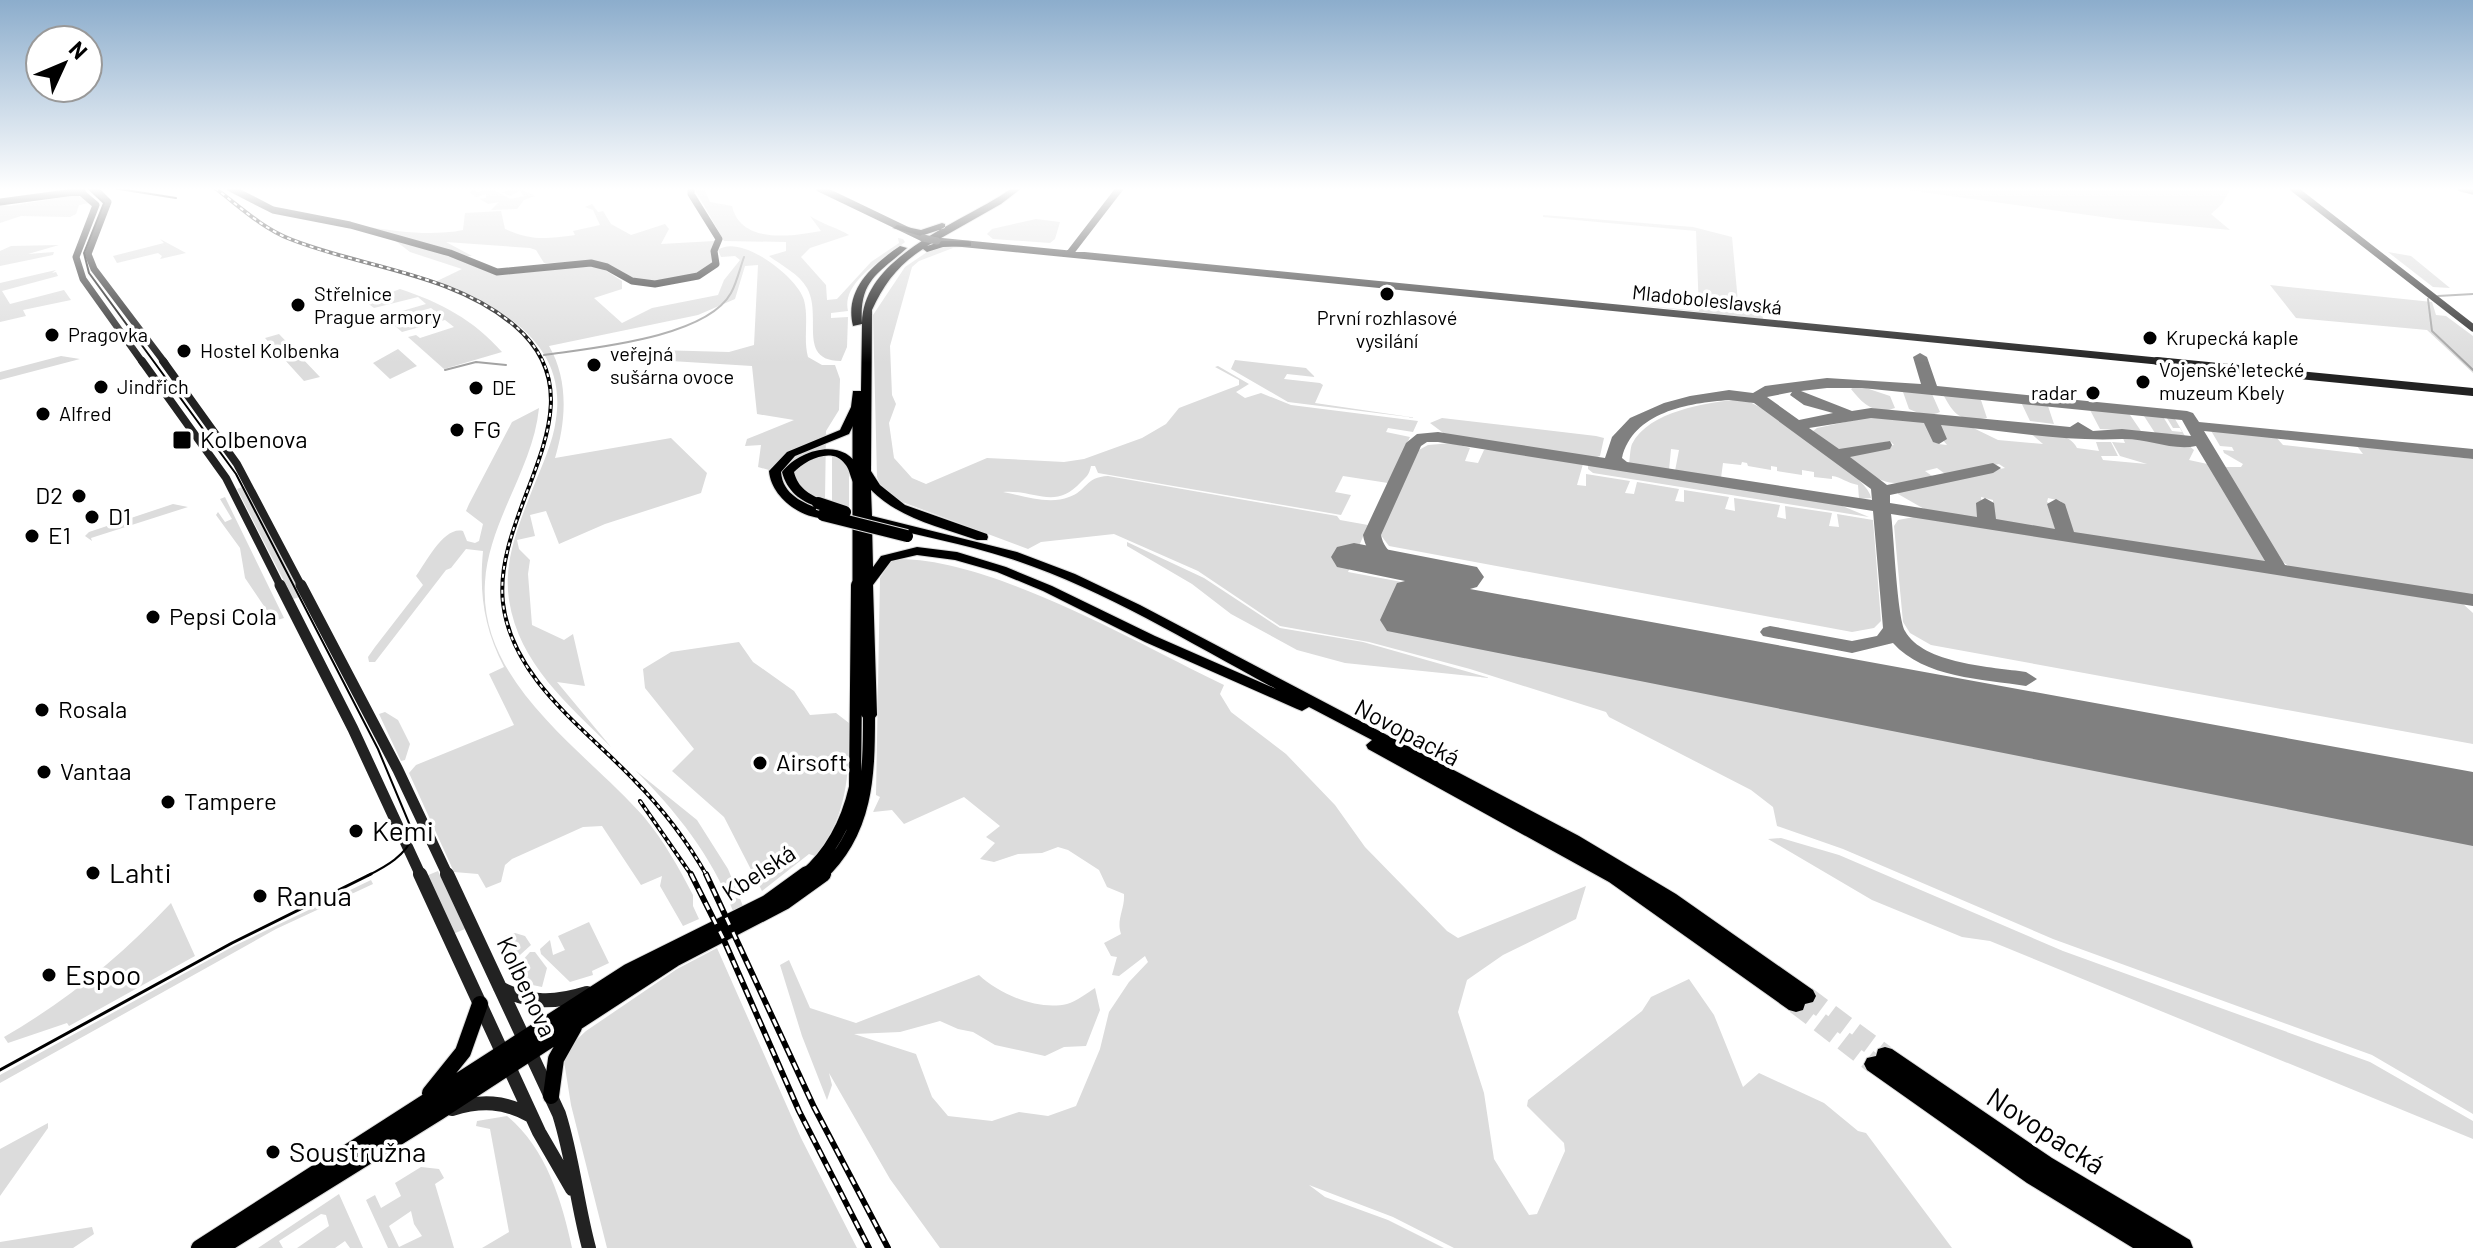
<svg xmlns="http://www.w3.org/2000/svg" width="2473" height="1248" viewBox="0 0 2473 1248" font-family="Barlow,sans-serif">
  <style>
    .green { fill: #dcdcdc; fill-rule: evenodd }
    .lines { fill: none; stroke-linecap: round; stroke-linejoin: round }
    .stream { stroke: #a3a3a3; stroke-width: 2 }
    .taxiway { fill: #808080; fill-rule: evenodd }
    .runway { fill: #808080; fill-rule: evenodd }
    .highway-tunnel { stroke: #d9d9d9; stroke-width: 20; stroke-dasharray: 20 10; stroke-linecap: butt }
    .primary-far2-casing { stroke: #dbdbdb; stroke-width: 11 }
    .primary-far1-casing { stroke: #dbdbdb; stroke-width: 14 }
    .primary-casing { stroke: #dbdbdb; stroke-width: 18 }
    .highway-casing { stroke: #dbdbdb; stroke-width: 2 }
    .secondary-far3 { stroke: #222; stroke-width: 7 }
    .secondary-far2 { stroke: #222; stroke-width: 8 }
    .secondary-far1 { stroke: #222; stroke-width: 11 }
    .secondary { stroke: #222; stroke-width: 14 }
    .primary-far2 { stroke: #000; stroke-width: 9 }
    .primary-far1 { stroke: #000; stroke-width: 12 }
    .primary { stroke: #000; stroke-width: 16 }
    .highway { fill: #000; fill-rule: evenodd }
    .tram-far1 { stroke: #000; stroke-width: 2 }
    .tram { stroke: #000; stroke-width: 3 }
    .rail-far1-casing { stroke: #000; stroke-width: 4 }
    .rail-casing { stroke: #000; stroke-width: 6 }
    .rail-far1 { stroke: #fff; stroke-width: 2; stroke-dasharray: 4; stroke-linecap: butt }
    .rail { stroke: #fff; stroke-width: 3; stroke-dasharray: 8; stroke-linecap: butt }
    .highway-bridge-casing { stroke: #dbdbdb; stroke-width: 14; stroke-linecap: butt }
    .secondary-bridge { stroke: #222; stroke-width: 7 }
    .highway-bridge { stroke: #000; stroke-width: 12 }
    .poi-dot { fill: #000; stroke: #fff; stroke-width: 3 }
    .labels { text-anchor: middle; stroke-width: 7; stroke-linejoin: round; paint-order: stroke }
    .far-poi-label { font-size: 20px; fill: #000; stroke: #fff; text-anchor: start }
    .far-street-label { font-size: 20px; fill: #000; stroke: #fff }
    .poi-label { font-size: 24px; fill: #000; stroke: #fff; text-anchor: start }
    .street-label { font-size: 24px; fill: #000; stroke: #fff }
    .near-poi-label { font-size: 28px; fill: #000; stroke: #fff; text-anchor: start }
    .near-street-label { font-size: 28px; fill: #000; stroke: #fff }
  </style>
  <rect width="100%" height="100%" fill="#fff"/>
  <path class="green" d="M 476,188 L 479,188 L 475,190 L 477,192 L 491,188 L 510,199 L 524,196 L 520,191 L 510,196 L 502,192 L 518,188 L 535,196 L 524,200 L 517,209 L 491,210 L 499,202 L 488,204 L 480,199 L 486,198 L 486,194 L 476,197 L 469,192 Z
    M 694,188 L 704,188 L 710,202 L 732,206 C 741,245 793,236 821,231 L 810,216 C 822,224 838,228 849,235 L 810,248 L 801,257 L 826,285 L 827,300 L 837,299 L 871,262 L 899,243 L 898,238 L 903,239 L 905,242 C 886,258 841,281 848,311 L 831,313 L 831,318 L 848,317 L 847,347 L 841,361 C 796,361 823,316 807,288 C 799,274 781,265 769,256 L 786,251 L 786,242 L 724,241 Z
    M 1893,188 L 2231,188 L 2222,204 L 2211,214 L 2230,230 L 2117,219 Z
    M 77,195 L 89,203 L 79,205 L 76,214 L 70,217 L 21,216 L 0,223 L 0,204 L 9,206 Z
    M 592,204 L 598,212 L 603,211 L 611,224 L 631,235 L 665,224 L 669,229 L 661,244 L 714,241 L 714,262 L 707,270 L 674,281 L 638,281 L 597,262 L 544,263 L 536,250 L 530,248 L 446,242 L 472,256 L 467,256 L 369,227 C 400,232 433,236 463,230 L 465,213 L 501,211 L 505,229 C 532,241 545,239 575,235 L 573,231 L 600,225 L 593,210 L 585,207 Z
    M 1543,215 L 1693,227 L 1732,237 L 1738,302 L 1762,305 L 1763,319 L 1627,304 L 1699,311 L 1696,231 L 1543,217 Z
    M 1036,219 L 1060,222 L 1055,239 L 1050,243 L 993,239 L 987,234 L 992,229 Z
    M 160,239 L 186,253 L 160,259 L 162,256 L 158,253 L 117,263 L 113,256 L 164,243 Z
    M 393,239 L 453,257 L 491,273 L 510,274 L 597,265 L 622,281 L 622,289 L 594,298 L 622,323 L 652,308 L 718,295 L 724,280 L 740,260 L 735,256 L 721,257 L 718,250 C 740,233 798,277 804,300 C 809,319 803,339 808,357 L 822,365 L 835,365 L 840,379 L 839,410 L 826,431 L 825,500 L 805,492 L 794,478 L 794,468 L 769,470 L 758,467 L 761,445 L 745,446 L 747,439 L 794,420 L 757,414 L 752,366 L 655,360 L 649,356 L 656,350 L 729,352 L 754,345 L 758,265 L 745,266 L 735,299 L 698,315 L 549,346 C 569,380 566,422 555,458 L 671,438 L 707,473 L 701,493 L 605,524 L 559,544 L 546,511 L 530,515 L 535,536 L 517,540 L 519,549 L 530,560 L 528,574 L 532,625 L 564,640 L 573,634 L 585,686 L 557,682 L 611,747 C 568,704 519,664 509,600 C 503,561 519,524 533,488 C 542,465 553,443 556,419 C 568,341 497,304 435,282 L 462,269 L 410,252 Z
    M 59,245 L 28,254 L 54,252 L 53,255 L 0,266 L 0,251 L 11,246 Z
    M 951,246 L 953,248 L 919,261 L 912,267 L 890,346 L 892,395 L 896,404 L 889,423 L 894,458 L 912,478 L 926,484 L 987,458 L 1064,462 L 1084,459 L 1142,438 L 1166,424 L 1179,408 L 1239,385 L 1239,380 L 1215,367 L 1218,366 L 1249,384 L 1236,392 L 1245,398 L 1261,393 L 1291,405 L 1418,421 L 1413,432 L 1388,428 L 1386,432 L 1410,437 L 1388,483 L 1343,476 L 1335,492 L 1351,495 L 1341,515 L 1098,473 L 1095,466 L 1091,466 C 1089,475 1087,476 1081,482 C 1055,511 1034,489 1003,492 C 1024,496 1049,505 1069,497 C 1087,491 1085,477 1108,476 L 1337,516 L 1340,520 L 1368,525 L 1348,572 L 2473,780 L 2473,1114 L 2372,1055 L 2053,939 L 1843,849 L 1777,826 L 1773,807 L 1751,790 L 1609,717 L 1606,712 L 1470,669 L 1369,642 L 1280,626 L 1198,571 L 1114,534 L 1041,542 L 1028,549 L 897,500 L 882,489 L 877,477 L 873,315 L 905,267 L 933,248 Z
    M 2388,252 L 2411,256 L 2450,288 L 2433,287 Z
    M 56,270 L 52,273 L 56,272 L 58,276 L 2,291 L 10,304 L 64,290 L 71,300 L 23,310 L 26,316 L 0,322 L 0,283 Z
    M 2270,285 L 2432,302 L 2436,315 L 2446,316 L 2473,336 L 2473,373 L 2427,330 L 2296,318 Z
    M 400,289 C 440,302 474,320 502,352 L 444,369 L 408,337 L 416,335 L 420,338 L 454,327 L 445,320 L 402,332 L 394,325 L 402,323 L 406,326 L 440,315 L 431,308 L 388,320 L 380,313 L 388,311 L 392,314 L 426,304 L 418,297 L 374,308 L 366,302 Z
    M 279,334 L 320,377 L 304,381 L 265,338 Z
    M 398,349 L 417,366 L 390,379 L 373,363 Z
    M 61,356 L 80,359 L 0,380 L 0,372 Z
    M 1235,360 L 1306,368 L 1315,377 L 1287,374 L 1284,379 L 1320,383 L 1323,385 L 1315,403 L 1417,418 L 1288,402 L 1231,369 Z
    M 1857,385 L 1890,396 L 1895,408 C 1874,415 1863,404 1851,389 Z
    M 1911,388 L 1932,394 L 1940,412 C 1929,417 1920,414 1909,409 L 1903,392 Z
    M 1953,392 L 1980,397 L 1987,418 C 1963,422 1955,417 1944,396 Z
    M 1741,399 C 1763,403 1872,479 1871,498 L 1859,499 L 1858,485 C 1847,483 1841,477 1832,476 L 1832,479 L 1814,477 L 1814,472 L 1802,470 L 1802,475 L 1777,471 L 1777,467 L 1771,466 L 1771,470 L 1748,466 L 1747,463 L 1742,462 L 1741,465 L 1723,463 L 1721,478 L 1675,471 L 1679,450 L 1671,449 L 1669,470 L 1629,464 C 1630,458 1630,449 1632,444 C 1649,411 1705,403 1741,399 Z
    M 2020,400 L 2064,405 L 2067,407 L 2048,406 L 2054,424 L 2030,421 Z
    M 2069,406 L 2128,412 L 2141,431 L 2100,429 L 2090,410 Z
    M 539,408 C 533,469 489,520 485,582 C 478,684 585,750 644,817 C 664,841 679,868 693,895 L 693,906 L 699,919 L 683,926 L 660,886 L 662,876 L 641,885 L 602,826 L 583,827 L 512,859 L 505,865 L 501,882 L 486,888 L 478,874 L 454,872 L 409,773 L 416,765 L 514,725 L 489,674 L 504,667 C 484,628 479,594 483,551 L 466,549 L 451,568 L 446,570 L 375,662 L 369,662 L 368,657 L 375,647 L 423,585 L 416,576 C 427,561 444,526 463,531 L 467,541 L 475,543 L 479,541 L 483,524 L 466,511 L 469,504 L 512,422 Z
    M 2149,414 L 2162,415 L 2172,431 L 2182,432 L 2180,428 L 2173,428 L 2165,415 L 2175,419 L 2185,436 L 2155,433 L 2144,416 Z
    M 1888,416 L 1928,421 L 1938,444 L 1947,445 L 1942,439 L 1936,421 L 1963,423 L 1998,440 L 2043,444 L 2029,432 C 2047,434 2069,432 2077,448 L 2099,451 L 2096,442 L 2111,442 L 2118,456 L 2101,456 L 2103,460 L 2147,464 L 2120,456 L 2112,442 L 2125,443 L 2122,436 L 2187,444 L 2194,450 L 2189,460 L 2212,465 L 2266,559 L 2263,563 L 2067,532 L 2059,505 L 2061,501 L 2048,498 L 2047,502 L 2053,505 L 2061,532 L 1990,520 L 1988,503 L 1993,504 L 1993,500 L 1981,497 L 1984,519 L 1926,510 L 1898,494 L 1899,489 L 2005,468 L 1999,464 L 1948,476 L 1937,468 L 1925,471 L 1935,478 C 1883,488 1885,485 1843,454 L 1894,445 L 1890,441 L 1843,451 L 1836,450 L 1813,431 L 1817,428 L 1855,420 L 1853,417 L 1855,417 Z
    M 1442,418 L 1596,436 L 1604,438 L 1600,456 L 1594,458 L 1446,435 L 1430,423 Z
    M 2210,429 L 2276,437 L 2283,445 L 2363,454 L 2357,446 L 2473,459 L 2473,595 L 2290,567 L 2277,558 L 2221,467 L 2241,467 L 2243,464 L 2224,453 L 2223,450 L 2234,451 L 2232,447 L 2220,446 Z
    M 1452,443 L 1470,448 L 1465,461 L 1478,463 L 1484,450 L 1489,449 L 1583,464 L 1577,485 L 1586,486 L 1586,474 L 1630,481 L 1625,493 L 1634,494 L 1637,482 L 1679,489 L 1675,501 L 1684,502 L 1684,490 L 1729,497 L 1725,509 L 1735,511 L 1734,498 L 1780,505 L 1777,517 L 1786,519 L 1785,506 L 1832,513 L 1829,526 L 1839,527 L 1837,514 L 1873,520 L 1881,621 L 1874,628 L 1852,632 L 1389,546 L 1380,534 L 1417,451 L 1428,445 Z
    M 832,456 L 841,459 L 849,468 L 849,509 L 832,503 Z
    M 1588,465 L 1840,505 L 1869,517 L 1593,473 L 1588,469 Z
    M 245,486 L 303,596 L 293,599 L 237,489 Z
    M 225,497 L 284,618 L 274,621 L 245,578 L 240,548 L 216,515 L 218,512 L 225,522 L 232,519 L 220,499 Z
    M 173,504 L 188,507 L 91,538 L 92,541 L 85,536 L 89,532 Z
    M 1914,517 L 2462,603 L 2473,613 L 2473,744 L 1931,645 L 1910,633 L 1903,622 L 1894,526 L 1898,520 Z
    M 1127,542 L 1204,578 L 1280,628 L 1363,642 L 1490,678 L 1345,663 L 1297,650 L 1231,614 L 1192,584 L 1127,546 Z
    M 900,559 C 995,560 1137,643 1224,685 L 1220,694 L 1231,712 L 1286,754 L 1335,805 L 1365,847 L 1447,931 L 1458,938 L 1586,886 L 1576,919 L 1503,955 L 1467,980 L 1458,1012 L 1484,1093 L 1494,1159 L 1529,1215 L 1537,1214 L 1565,1151 L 1564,1143 L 1527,1106 L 1528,1100 L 1642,1011 L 1651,997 L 1689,979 L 1714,1015 L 1743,1087 L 1759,1073 L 1824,1103 L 1858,1131 L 1866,1133 L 1952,1248 L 1454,1248 L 1393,1217 L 1309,1185 L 1325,1197 L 1388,1220 L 1444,1248 L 940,1248 L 890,1179 L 829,1073 L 832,1085 L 827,1100 L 802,1036 L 780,965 L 789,960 L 810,1008 L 856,1023 L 979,975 C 999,994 1038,1011 1067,1004 C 1077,1001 1087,993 1095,988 L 1100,1010 L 1086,1046 L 1064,1047 L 1045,1056 L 995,1045 L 973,1032 L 958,1029 L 940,1021 L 900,1032 L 854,1034 L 916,1054 L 932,1097 L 948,1116 L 992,1121 L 1019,1112 L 1048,1116 L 1076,1106 L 1100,1049 L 1109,1012 L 1129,982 L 1148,962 L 1145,956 L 1119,976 L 1112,975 L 1117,957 L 1111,956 L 1104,943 L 1121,934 C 1116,920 1125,909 1124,894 L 1107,887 L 1099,870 L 1068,850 L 1058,847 L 1042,853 L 1018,854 L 994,862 L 980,859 L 995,843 L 986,837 L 1000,826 L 964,797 L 904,824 L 892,810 L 873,812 L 880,797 L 876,795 L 880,578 L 890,562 Z
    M 739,642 L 753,662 L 794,691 L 810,715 L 836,713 L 849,723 C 849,774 848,816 815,856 L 809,854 L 762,891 L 724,817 L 672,771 L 694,749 L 645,688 L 643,669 L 671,652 Z
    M 385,712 L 398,720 L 410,744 L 405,760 L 401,761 L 379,714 Z
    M 635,770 L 697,820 L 728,869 L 743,906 L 733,911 C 712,856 676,811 635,770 Z
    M 1781,838 L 1839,855 L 2063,951 L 2370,1062 L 2473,1121 L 2473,1139 L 1990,941 L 1962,937 L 1872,900 L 1768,839 Z
    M 438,871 L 465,929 L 453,934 L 426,876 Z
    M 371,880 L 373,884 L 276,929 L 0,1083 L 0,1075 L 234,946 Z
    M 171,903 L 195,956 L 69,1026 L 67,1023 L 8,1043 L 4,1037 C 68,1000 121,956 171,903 Z
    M 589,922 L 609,963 L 592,971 L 593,975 L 570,982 L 541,954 L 540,949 L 550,940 L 553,955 L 565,950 L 558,936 Z
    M 515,933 L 525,936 L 531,945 L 510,964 L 500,943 L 505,936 Z
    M 717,948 L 801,1138 L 857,1248 L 607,1248 L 571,1105 L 564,1061 L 574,1042 L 586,1031 L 677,969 Z
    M 530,952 L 535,952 L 547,968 L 542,987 L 523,983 L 511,973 Z
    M 507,1116 C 546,1148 562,1201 572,1248 L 482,1248 L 509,1232 L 490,1129 L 476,1126 L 477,1121 Z
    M 48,1123 L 48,1128 L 0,1196 L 0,1149 Z
    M 421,1167 L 439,1169 L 444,1178 L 435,1184 L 454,1248 L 388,1248 L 366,1200 L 375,1195 L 381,1208 L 401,1196 L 395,1183 ZM 411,1211 L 414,1224 L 422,1236 L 399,1247 L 389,1226 Z
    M 339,1194 L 363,1248 L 350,1248 L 345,1241 L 335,1248 L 297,1248 L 329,1226 L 326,1215 L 321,1214 L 279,1241 L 283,1248 L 258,1248 Z
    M 92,1227 L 94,1234 L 73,1248 L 0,1248 L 0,1242 Z"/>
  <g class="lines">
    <path class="stream" d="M 2438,296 L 2473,294
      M 2428,299 L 2432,331 L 2473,370
      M 544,355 C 591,348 706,338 731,293 C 737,282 740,268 744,257
      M 445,370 L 476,362 L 506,365"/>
    <path class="taxiway" d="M 1920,353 L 1927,357 L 1937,386 L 2187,411 L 2193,413 L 2199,422 L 2473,449 L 2473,459 L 2204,431 L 2285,565 L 2473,594 L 2473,606 L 1891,514 C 1894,536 1897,616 1905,631 C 1923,664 1993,667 2026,672 L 2037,679 L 2026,686 C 1983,679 1924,678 1893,643 L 1852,653 L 1763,636 L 1760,632 L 1763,628 L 1770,626 L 1852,641 L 1877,636 L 1883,628 L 1873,511 L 1438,442 L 1427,442 L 1421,446 L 1381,535 C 1388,572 1448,567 1477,574 L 1480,578 L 1477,582 L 1470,584 C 1435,578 1370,579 1363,535 L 1406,443 L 1417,434 L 1438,432 L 1605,458 L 1612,437 L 1630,418 L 1664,403 L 1690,396 L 1729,390 L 1753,393 L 1765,386 L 1827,378 L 1921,384 L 1913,357 ZM 1827,388 L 1862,388 L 2182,420 L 2191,436 L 2122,429 L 2093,431 L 2078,422 L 2070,427 L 1871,408 L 1852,411 L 1801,391 ZM 1792,392 L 1790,395 L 1804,405 L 1833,413 L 1799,420 L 1767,397 ZM 1729,400 L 1754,403 L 1871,489 L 1872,500 L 1627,462 L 1622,458 C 1633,412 1688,403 1729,400 ZM 1871,418 L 1924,423 L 1933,442 L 1939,444 L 1947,439 L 1941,425 C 2001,430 2063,442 2122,439 C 2146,438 2172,451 2196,446 L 2265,561 L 2074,532 L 2065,504 L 2056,499 L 2047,504 L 2055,529 L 1996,519 L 1994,503 L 1985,498 L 1976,503 L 1977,517 L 1890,503 L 1890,495 L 1993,473 L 2001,468 L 1993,463 L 1887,485 L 1850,457 L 1890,449 L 1892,445 L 1890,441 L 1839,449 L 1809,428 Z"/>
    <path class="runway" d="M 1354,543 L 1477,567 L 1484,577 L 1477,587 L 1470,589 L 2473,772 L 2473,846 L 1387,631 L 1380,620 L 1397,583 L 1405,581 L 1337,567 L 1331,557 L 1337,547 Z"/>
    <path class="highway-tunnel" d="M 1806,996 L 1885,1055
      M 1796,1004 L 1874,1064"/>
    <g class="primary-far2-casing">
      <path id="primary-far2" d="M 857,407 L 857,587"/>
    </g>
    <g class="primary-far1-casing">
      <path id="primary-far1" d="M 804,876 C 832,852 847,822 855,787 L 857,585
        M 820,876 C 868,832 869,775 869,715"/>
    </g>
    <g class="primary-casing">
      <path id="primary" d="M 430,1093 L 463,1052 L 480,1004
        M 551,1096 L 556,1059 L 574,1027
        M 199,1248 L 628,972 L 767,903 L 807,874
        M 220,1248 L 439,1112 L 674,959 L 784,902 L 823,874"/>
    </g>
    <g class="highway-casing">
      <path id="highway" d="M 1012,188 L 1022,188 L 1001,204 L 927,246 L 942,241 L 968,241 L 971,242 L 971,246 L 943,247 L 927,252 L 923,249 C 898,265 884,284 872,310 L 871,471 L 880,485 L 905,505 L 987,534 L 988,537 L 987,540 L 977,540 C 940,527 900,519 871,490 L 872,516 L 1017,552 L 1075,574 L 1140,605 L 1579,836 L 1676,894 L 1813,990 L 1816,996 L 1813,1002 L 1805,1004 L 1803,1010 L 1796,1012 L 1789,1010 L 1609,882 L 1368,749 L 1366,745 L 1372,740 L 1309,707 L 1302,711 L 1297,709 L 1145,642 L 1043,591 L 997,572 L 955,560 L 917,555 L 891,561 L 873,585 L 877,715 L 874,719 L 864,719 L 861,715 L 859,482 L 853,482 C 850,476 849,468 845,464 C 833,446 805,460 794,472 C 798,488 809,494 822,500 L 824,503 L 822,506 L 818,507 C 800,501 787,491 782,472 C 800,449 844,437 859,468 L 860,412 L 849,434 L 795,456 L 781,472 C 783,497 807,504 827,512 L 829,515 L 827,518 C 802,520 771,497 769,471 L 787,452 L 840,430 L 851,407 L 853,391 L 861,391 L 862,324 L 853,326 C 844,290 872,265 900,246 L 907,248 C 879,273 859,280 862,323 C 863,254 965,222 1012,188 ZM 872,524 C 917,535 964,544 1008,558 C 1102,588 1189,643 1276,689 L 1155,636 L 1052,586 L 1006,567 L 957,552 L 917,547 L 881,556 L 873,567 Z
        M 942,223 L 945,224 L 945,228 L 921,236 L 893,228 L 897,225 L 921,230 Z
        M 1885,1047 L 1892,1049 L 2052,1158 L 2190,1240 L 2193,1248 L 2133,1248 L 2027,1183 L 1867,1070 L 1864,1064 L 1867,1058 L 1876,1056 L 1878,1049 Z"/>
    </g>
    <path class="secondary-far3" d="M 76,188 L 96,205 L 76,257 L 83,279 L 143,363
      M 94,188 L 108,202 L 88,254 L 94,269 L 165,363
      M 230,188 L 273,210 L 350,225 L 450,253 L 497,272 L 591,263 L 607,267 L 632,281 L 655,284 L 698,276 L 716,264 L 714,251 L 719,239 L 691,194 L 691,188
      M 819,188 L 923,238
      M 2293,188 L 2473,328
      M 2461,188 L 2473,191
      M 0,202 L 82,191
      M 937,241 L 2177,363
      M 1070,253 L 1120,188"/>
    <path class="secondary-far2" d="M 142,361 L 226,478 L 281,587
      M 163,361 L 237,464 L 302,587
      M 2157,361 L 2473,392"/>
    <path class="secondary-far1" d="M 280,585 L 353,729 L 421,876
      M 301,585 L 398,770 L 448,876"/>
    <path class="secondary" d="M 420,874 L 539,1132 L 572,1189
      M 447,874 L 559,1114 C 573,1158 577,1204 589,1248
      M 500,988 C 530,1004 555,1003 587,993
      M 452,1109 C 481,1100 505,1101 531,1116"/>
    <use href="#primary-far2" class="primary-far2"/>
    <use href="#primary-far1" class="primary-far1"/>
    <use href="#primary" class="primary"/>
    <use href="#highway" class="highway"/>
    <path class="tram-far1" d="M 88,188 L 104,203 L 84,253 L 89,273 L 236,474 L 378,749 L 414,835 C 405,856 387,866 367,876
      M 113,188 L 176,198"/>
    <path class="tram" d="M 0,1070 L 232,943 L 371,874"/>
    <g class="rail-far1-casing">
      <path id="rail-far1" d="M 215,188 C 239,206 262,228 290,239 C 363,268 453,273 515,326 C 607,405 492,507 503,603 C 512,679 585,728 634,780 C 663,809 687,841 707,876
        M 640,801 L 692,876"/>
    </g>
    <g class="rail-casing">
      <path id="rail" d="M 691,874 L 723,938 L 799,1111 L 869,1248
        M 706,874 L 814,1107 L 888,1248"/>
    </g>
    <use href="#rail-far1" class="rail-far1"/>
    <use href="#rail" class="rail"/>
    <g class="highway-bridge-casing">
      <path id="highway-bridge" d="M 818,503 L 845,512
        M 823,515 L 907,536"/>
    </g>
    <path class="secondary-bridge" d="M 923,238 L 937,241"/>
    <use href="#highway-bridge" class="highway-bridge"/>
  </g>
  <linearGradient id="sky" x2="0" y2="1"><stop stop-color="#8cadcc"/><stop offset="0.52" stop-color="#fff"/><stop offset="1" stop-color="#fff" stop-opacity="0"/></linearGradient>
  <rect width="2473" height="363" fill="url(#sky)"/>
  <g class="poi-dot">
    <circle cx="1387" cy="294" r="8"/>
    <circle cx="298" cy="305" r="8"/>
    <circle cx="52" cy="335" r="8"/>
    <circle cx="2150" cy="338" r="8"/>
    <circle cx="184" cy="351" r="8"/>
    <circle cx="594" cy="365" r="8"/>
    <circle cx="2143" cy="382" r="8"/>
    <circle cx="101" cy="387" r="8"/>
    <circle cx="476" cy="388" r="8"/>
    <circle cx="2093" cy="393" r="8"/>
    <circle cx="43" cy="414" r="8"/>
    <circle cx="457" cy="430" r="8"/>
    <rect x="172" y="430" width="20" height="20" rx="4"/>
    <circle cx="79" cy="496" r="8"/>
    <circle cx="92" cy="517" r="8"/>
    <circle cx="32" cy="536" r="8"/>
    <circle cx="153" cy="617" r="8"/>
    <circle cx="42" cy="710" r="8"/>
    <circle cx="760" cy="763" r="8"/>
    <circle cx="44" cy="772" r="8"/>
    <circle cx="168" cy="802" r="8"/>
    <circle cx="356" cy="831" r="8"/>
    <circle cx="93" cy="873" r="8"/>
    <circle cx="260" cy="896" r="8"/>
    <circle cx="49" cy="975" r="8"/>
    <circle cx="273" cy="1152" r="8"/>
  </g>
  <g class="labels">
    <g class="far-poi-label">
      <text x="314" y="301">Střelnice<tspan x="314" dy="23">Prague armory</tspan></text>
      <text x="1387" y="325" text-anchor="middle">První rozhlasové<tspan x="1387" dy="23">vysilání</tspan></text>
      <text x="68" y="342">Pragovka</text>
      <text x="2166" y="345">Krupecká kaple</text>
      <text x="200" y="358">Hostel Kolbenka</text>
      <text x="610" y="361">veřejná<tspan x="610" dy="23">sušárna ovoce</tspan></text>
      <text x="2159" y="377">Vojenské letecké<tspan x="2159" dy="23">muzeum Kbely</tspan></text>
      <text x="117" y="394">Jindřich</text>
      <text x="492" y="395">DE</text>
      <text x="2077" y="400" text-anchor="end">radar</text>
      <text x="59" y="421">Alfred</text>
    </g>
    <g class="far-street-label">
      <text transform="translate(1707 300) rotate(6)" y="7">Mladoboleslavská</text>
    </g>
    <g class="poi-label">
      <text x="473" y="438">FG</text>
      <text x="200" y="448">Kolbenova</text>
      <text x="63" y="504" text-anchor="end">D2</text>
      <text x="108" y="525">D1</text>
      <text x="48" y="544">E1</text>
      <text x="169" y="625">Pepsi Cola</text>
      <text x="58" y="718">Rosala</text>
      <text x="776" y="771">Airsoft</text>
      <text x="60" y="780">Vantaa</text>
      <text x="184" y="810">Tampere</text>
    </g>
    <g class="street-label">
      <text transform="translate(1407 733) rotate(28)" y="8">Novopacká</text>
      <text transform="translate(759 873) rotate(-33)" y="8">Kbelská</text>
      <text transform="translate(526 987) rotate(65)" y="8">Kolbenova</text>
    </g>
    <g class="near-poi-label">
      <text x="372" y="841">Kemi</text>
      <text x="109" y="883">Lahti</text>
      <text x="276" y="906">Ranua</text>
      <text x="65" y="985">Espoo</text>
      <text x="289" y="1162">Soustružna</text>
    </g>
    <g class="near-street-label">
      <text transform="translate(2046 1131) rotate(33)" y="10">Novopacká</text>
    </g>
  </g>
  <g transform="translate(64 64) rotate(46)"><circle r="38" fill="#ffffff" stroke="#999999" stroke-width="2"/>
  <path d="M0-6L14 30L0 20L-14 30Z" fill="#000000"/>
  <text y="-12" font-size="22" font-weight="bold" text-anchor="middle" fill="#000000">N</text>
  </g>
</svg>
